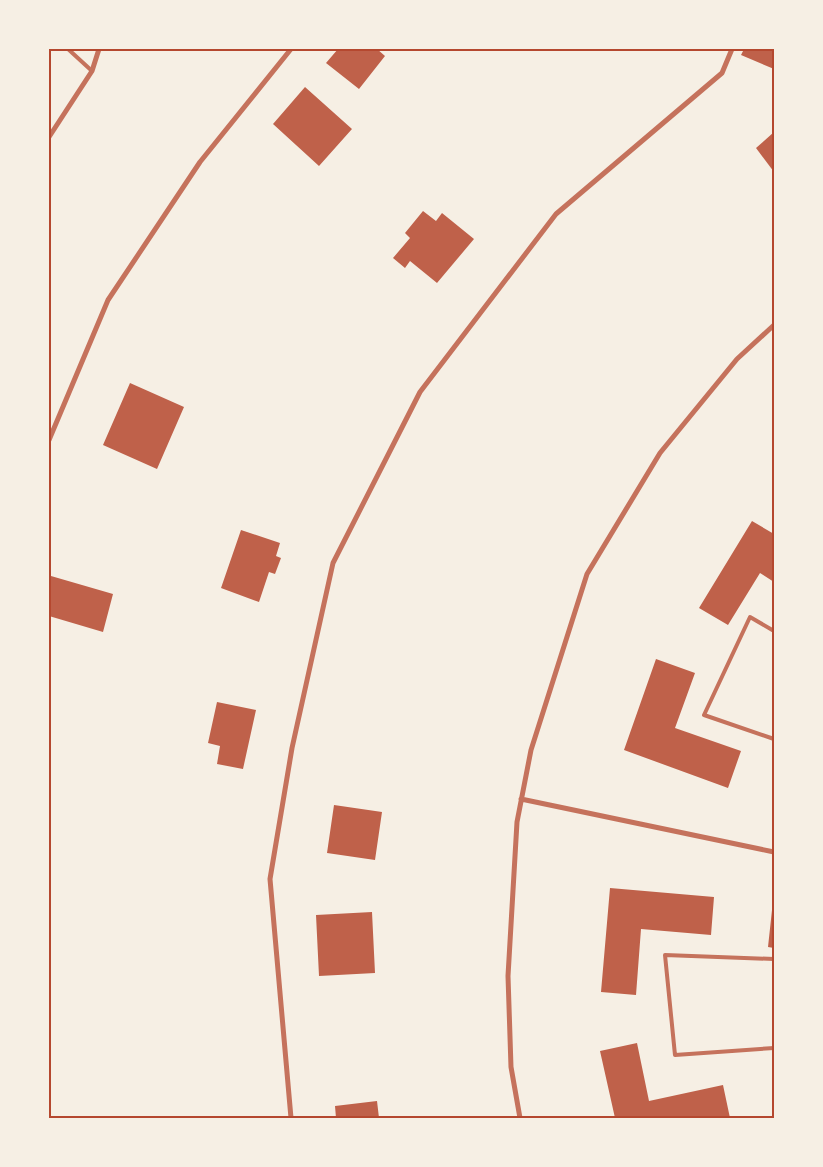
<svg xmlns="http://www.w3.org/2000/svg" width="823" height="1167" viewBox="0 0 823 1167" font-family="'Source Sans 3',sans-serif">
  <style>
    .building { fill: #bf614a }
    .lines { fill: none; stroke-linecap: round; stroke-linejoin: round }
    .service { stroke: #c5725c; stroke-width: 4 }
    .minor { stroke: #c5725c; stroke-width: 5 }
    .neatline { fill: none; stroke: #b5482f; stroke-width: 2 }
  </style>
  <rect width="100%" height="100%" fill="#f6efe4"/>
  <path class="building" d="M 338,49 L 377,49 L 385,56 L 359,89 L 326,63 Z
    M 744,49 L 774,49 L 774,69 L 741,55 Z
    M 305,87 L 352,129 L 319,166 L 273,124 Z
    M 774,132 L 774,172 L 756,148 Z
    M 423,211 L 436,221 L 442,213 L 474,239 L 437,283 L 410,261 L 405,268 L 393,258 L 410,238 L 405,233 Z
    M 130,383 L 184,407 L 157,469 L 103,445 Z
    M 752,521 L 774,534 L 774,582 L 760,573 L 728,625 L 699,608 Z
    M 241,530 L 280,543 L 276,556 L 281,558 L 275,574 L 269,572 L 259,602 L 221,588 Z
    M 51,576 L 113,594 L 103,632 L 49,616 L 49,585 Z
    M 656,659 L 695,673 L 675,728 L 741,751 L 728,788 L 624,750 Z
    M 217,702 L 256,710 L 243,769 L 217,764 L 220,746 L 208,743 Z
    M 334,805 L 382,812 L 375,860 L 327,853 Z
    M 610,888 L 714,897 L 711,935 L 641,929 L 636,995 L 601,992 Z
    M 772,910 L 774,910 L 774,948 L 768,947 Z
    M 372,912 L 375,973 L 319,976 L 316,915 Z
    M 637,1043 L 649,1101 L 723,1085 L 730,1118 L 615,1118 L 600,1051 Z
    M 377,1101 L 379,1118 L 336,1118 L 335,1106 Z"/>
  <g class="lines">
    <path class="service" d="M 68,49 L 92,71
      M 774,631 L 750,617 L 704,715 L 774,739
      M 774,959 L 665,955 L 675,1055 L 774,1048"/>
    <path class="minor" d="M 49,137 L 92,71 L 99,49
      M 49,440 L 108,300 L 200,162 L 291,49
      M 521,799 L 774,852
      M 291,1118 L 270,879 L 292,748 L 333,563 L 420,392 L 556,214 L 722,73 L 732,49
      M 520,1118 L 511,1067 L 508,976 L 517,822 L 531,750 L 587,574 L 660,453 L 737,359 L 774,325"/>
  </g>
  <rect width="823" height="1167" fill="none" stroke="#f6efe4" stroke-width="100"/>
  <rect x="50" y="50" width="723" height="1067" class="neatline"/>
</svg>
